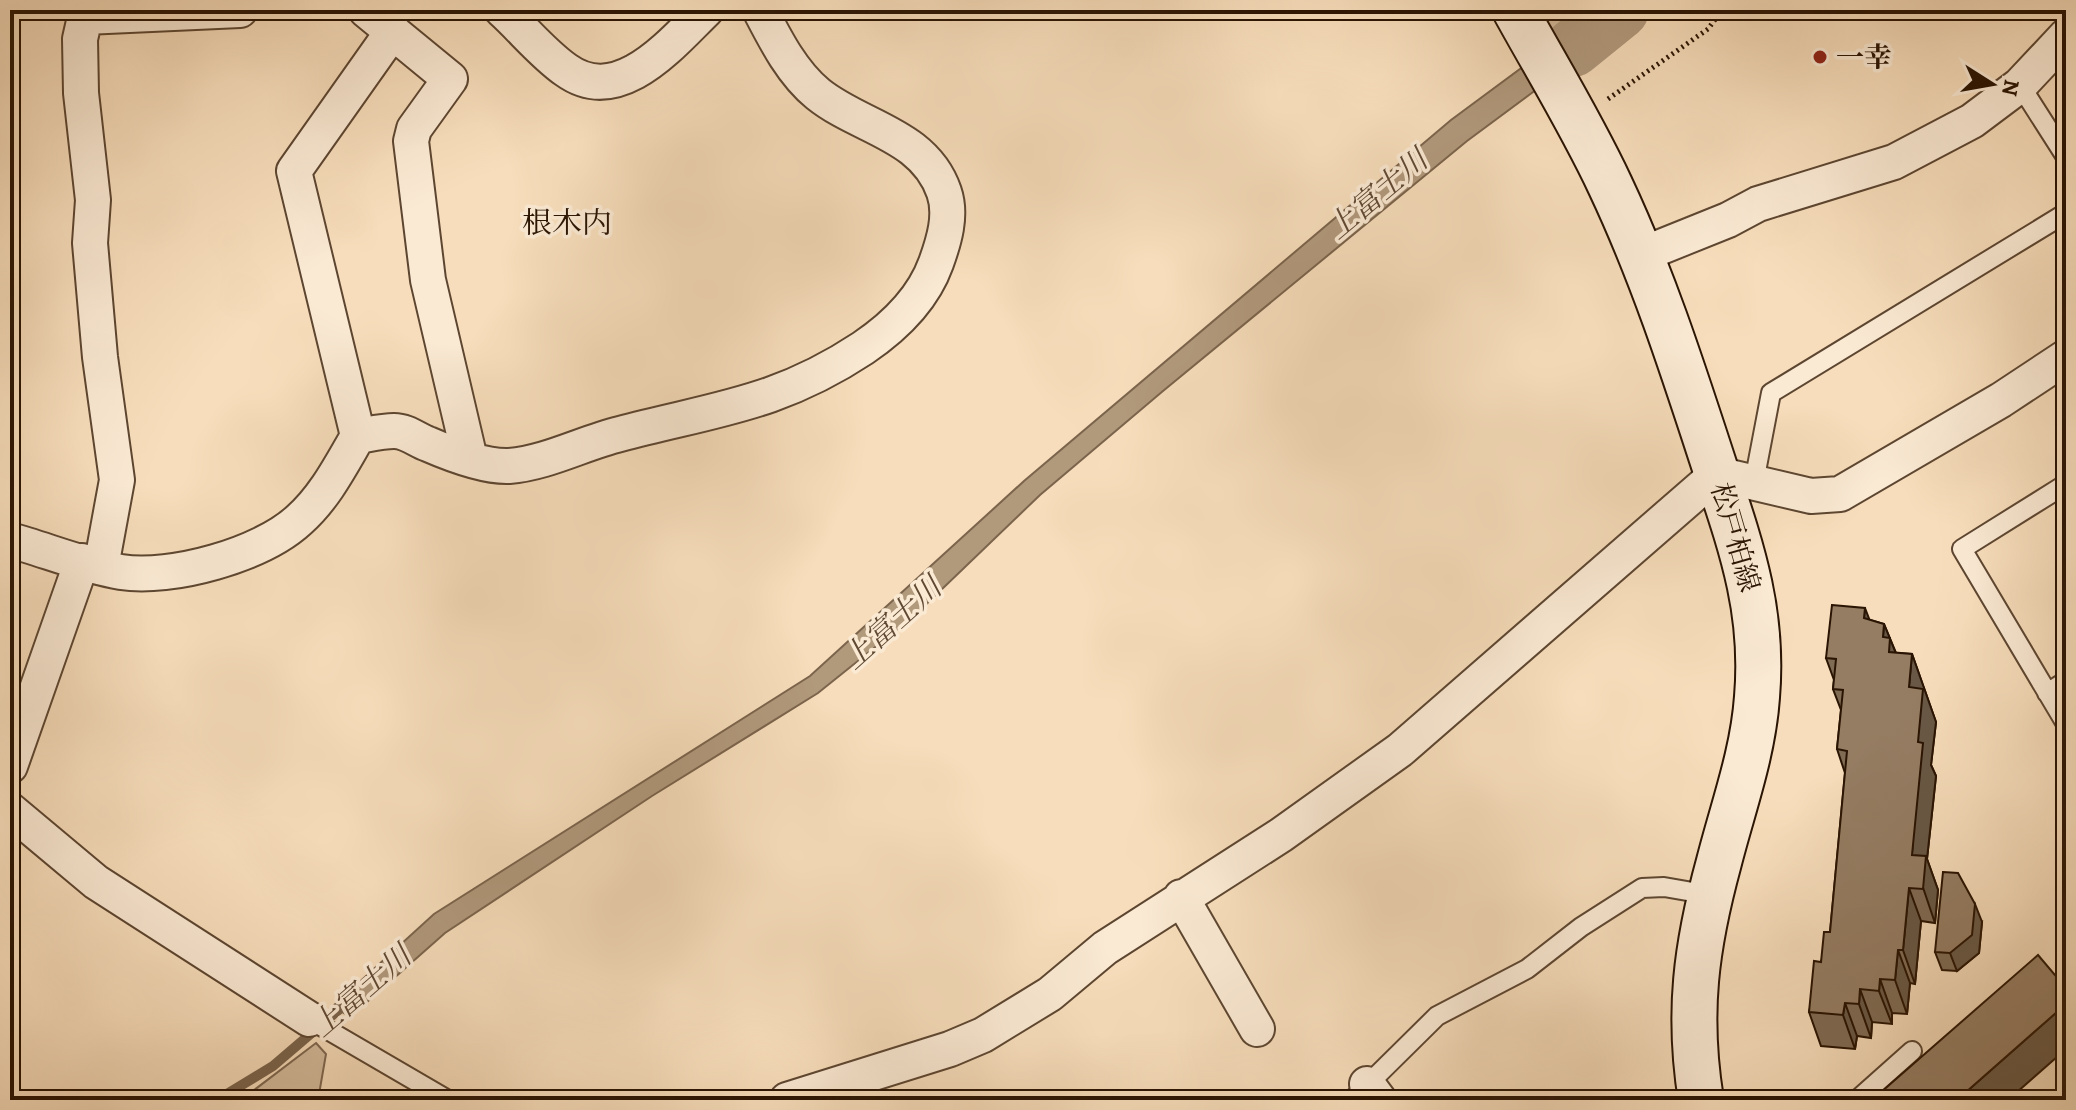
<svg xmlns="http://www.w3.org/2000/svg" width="2076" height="1110" viewBox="0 0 2076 1110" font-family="Alegreya,'Noto Serif JP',serif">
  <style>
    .green { fill: #d4bb9c; stroke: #7f6850; stroke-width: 2 }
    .water { fill: #b1997c; stroke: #7b644c; stroke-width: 2 }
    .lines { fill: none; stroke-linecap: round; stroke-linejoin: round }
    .stream { stroke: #7b644c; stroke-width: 10 }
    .river { stroke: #b1997c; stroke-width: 58 }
    .lane-casing { stroke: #5d4631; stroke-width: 22 }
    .street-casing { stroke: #5d4631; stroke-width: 38 }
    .secondary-casing { stroke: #2a1403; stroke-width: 48 }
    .path { stroke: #2a1403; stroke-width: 5; stroke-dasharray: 2 4; stroke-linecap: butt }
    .lane { stroke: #fae9d3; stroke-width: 18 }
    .street { stroke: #fae9d3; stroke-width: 34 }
    .secondary { stroke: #fae9d3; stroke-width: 44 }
    .wall { fill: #806c55; stroke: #2a1403; stroke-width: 2 }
    .shaded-wall { fill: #685845; stroke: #2a1403; stroke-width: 2 }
    .building { fill: #957d63; stroke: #2a1403; stroke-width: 2 }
    .poi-dot { fill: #8f2418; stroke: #fae9d3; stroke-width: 3 }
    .labels { text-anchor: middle; stroke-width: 7; stroke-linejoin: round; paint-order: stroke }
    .poi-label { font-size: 28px; font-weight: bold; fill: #2a1403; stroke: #fae9d3; text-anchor: start }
    .street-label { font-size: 28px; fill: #2a1403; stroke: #fae9d3 }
    .water-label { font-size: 30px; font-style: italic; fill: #604933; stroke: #fae9d3 }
    .neighbourhood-label { font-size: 30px; fill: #2a1403; stroke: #fae9d3 }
  </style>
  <rect width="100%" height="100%" fill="#f7ddbb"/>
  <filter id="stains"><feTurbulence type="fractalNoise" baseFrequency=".0025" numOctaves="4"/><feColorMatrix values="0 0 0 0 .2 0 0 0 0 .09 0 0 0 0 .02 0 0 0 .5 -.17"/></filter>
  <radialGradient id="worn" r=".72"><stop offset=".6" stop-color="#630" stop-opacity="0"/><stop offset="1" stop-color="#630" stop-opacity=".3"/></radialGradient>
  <path class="green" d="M 1541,10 L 1593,10 L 1554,38 Z
    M 316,1043 L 326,1054 L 318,1100 L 241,1100 Z"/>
  <path class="water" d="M 1601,10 L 1656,10 L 1588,55 L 1576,29 Z
    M 1528,63 L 1541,86 L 1467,141 L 1163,391 L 1040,495 L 914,616 L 818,693 L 652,796 L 445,933 L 350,1017 L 333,1006 L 434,914 L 810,676 L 1024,481 L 1451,120 Z"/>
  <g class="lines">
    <path class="stream" d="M 217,1100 L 273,1066 L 349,1001"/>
    <path class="river" d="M 1573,48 L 1620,10"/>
    <g class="lane-casing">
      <path id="lane" d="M 2020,85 L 2066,157
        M 1754,482 L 1771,393 L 2066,213
        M 2066,484 L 1962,549 L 2066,724
        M 2047,693 L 2066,681
        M 309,1019 L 448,1100
        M 626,1100 L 677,1100
        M 1352,1100 L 1437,1016 L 1527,969 L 1581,927 L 1642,888 L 1664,887 L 1710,895
        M 1857,1100 L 1912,1051"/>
    </g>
    <g class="street-casing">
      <path id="street" d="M 82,10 L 85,17 L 80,39 L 81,93 L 93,200 L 90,243 L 100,357 L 117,480 L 101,567
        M 366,10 L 450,79 L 414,129 L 411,141 L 428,280 L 470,459
        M 502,10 C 523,29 543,54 566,70 C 619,108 671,44 706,10
        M 85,17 L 240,10
        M 1641,255 L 1728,220 L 1758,204 L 1894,162 L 1972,121 L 2020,85 L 2066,36
        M 358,436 L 294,171 L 393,31
        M 10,540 C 46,550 84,566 121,572 C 171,580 261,555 299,520 C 325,497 341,465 358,436 C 370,434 383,431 394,431 C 407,431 417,440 428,444 C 451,454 484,467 509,466 C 547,463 583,443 620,434 C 714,409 777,405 863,348 C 894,327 923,299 936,263 C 944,241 952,215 944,192 C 924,134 860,128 818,94 C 792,73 775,39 760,10
        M 10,766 L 82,561
        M 10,810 L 96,882 L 309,1019
        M 1181,897 L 1257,1029
        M 1367,1084 L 1379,1100
        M 787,1100 L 950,1049 L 983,1035 L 1050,994 L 1105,948 L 1281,835 L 1400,750 L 1717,474 L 1811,496 L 1840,494 L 2001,400 L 2066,357"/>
    </g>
    <g class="secondary-casing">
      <path id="secondary" d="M 1515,10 C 1547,68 1582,125 1610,185 C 1654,278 1685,376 1717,474 C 1743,552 1764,614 1757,697 C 1753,754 1733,807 1719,862 C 1696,946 1687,1013 1701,1100"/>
    </g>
    <path class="path" d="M 1608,99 L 1708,29 L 1722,10"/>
    <use href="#lane" class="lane"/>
    <use href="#street" class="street"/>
    <use href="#secondary" class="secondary"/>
  </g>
  <path class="wall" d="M 1870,620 L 1884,624 L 1896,653 L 1912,654 L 1936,722 L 1931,765 L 1936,776 L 1927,859 L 1938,890 L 1935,923 L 1921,921 L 1915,984 L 1910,983 L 1907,1014 L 1892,1013 L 1892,1024 L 1872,1022 L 1871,1038 L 1857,1036 L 1855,1049 L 1821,1046 L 1809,1012 L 1821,962 L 1830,932 L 1845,773 L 1837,749 L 1841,710 L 1833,689 L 1834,680 L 1826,658 Z
    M 1982,922 L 1979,953 L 1957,971 L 1942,970 L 1935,952 Z"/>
  <path class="shaded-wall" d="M 1865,608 L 1878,642 L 1864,618 Z
    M 1884,624 L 1903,671 L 1902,686 L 1883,637 Z
    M 1912,654 L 1936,722 L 1931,765 L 1936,776 L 1927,859 L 1938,890 L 1935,923 L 1912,855 L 1918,742 L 1909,687 Z
    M 1909,888 L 1921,921 L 1915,984 L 1903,950 Z
    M 1975,904 L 1982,922 L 1979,953 L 1957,971 L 1950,953 Z
    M 1898,950 L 1910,983 L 1907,1014 L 1895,980 Z
    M 1880,979 L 1892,1013 L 1892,1024 L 1879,991 Z
    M 1860,989 L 1872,1022 L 1871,1038 L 1859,1004 Z
    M 1845,1003 L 1857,1036 L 1855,1049 L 1843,1015 Z
    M 2066,1004 L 2066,1049 L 2008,1100 L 1957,1100 Z"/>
  <path class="building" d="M 1832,605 L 1865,608 L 1864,618 L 1884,624 L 1883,637 L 1890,638 L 1889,652 L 1912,654 L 1909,687 L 1923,689 L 1918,742 L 1923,743 L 1912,855 L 1926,856 L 1923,889 L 1909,888 L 1903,950 L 1898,950 L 1895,980 L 1880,979 L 1879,991 L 1860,989 L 1859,1004 L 1845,1003 L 1843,1015 L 1809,1012 L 1814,961 L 1821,962 L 1824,932 L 1830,932 L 1847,751 L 1837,749 L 1843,690 L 1833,689 L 1836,659 L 1826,658 Z
    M 1943,872 L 1958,873 L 1975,904 L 1972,935 L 1950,953 L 1935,952 Z
    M 2038,955 L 2066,988 L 2066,1004 L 1957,1100 L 1872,1100 Z"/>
  <circle class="poi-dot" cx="1820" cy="57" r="8"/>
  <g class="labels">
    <g class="poi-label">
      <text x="1836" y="67">一幸</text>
    </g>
    <g class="street-label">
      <text transform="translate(1736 537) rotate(74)" y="10">松戸柏線</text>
    </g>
    <g class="water-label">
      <text transform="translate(1377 194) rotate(-40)" y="10">上富士川</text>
      <text transform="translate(892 623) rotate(-42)" y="10">上富士川</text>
      <text transform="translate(361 991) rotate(-41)" y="10">上富士川</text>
    </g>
    <g class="neighbourhood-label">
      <text x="567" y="233">根木内</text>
    </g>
  </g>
  <rect width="2076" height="1110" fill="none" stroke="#f7ddbb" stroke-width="40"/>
  <rect x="12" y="12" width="2052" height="1086" fill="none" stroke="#2a1403" stroke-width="4"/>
  <rect x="20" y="20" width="2036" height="1070" fill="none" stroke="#2a1403" stroke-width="2"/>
  <g transform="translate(1992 84) rotate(101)" stroke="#fae9d3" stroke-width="6" paint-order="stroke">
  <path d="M0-6L14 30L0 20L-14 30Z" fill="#2a1403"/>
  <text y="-12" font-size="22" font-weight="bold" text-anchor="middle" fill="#2a1403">N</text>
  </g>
  <rect width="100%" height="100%" filter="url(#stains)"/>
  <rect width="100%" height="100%" fill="url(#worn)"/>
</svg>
